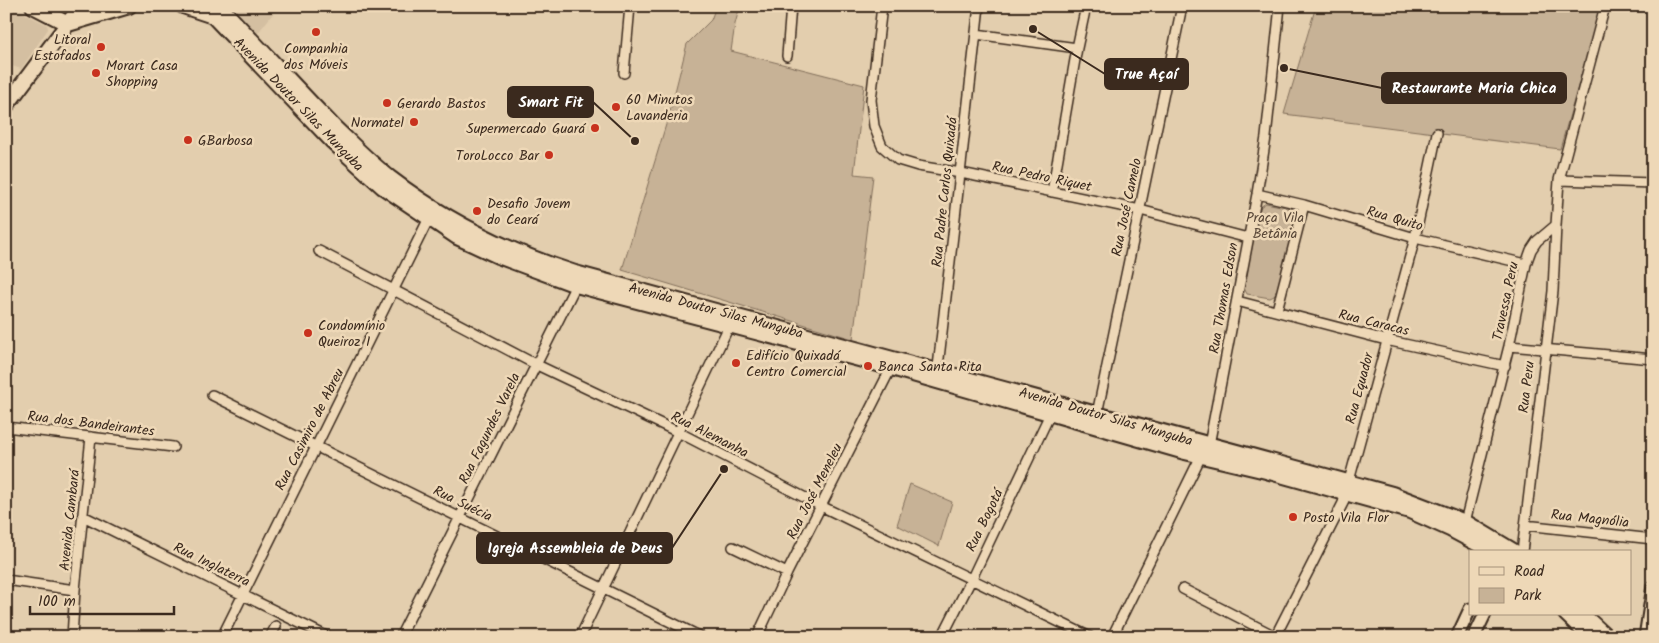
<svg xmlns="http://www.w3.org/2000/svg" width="1659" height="643" viewBox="0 0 1659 643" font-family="Kalam,sans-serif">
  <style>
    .built { fill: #d4bfa1 }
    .green { fill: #c7b296; stroke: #816e5a }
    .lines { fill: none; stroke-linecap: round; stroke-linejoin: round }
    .minor-casing { stroke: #3b2a1e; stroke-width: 12 }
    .tertiary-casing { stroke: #3b2a1e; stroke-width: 15 }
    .primary-casing { stroke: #3b2a1e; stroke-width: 18 }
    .minor { stroke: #eed8b7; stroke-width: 9 }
    .tertiary { stroke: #eed8b7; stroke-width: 11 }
    .primary { stroke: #eed8b7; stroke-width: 14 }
    .poi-dot { fill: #c8321e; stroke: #eed8b7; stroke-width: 2 }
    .labels { text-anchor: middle; stroke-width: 5; stroke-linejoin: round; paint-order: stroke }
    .poi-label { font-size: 14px; fill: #3b2a1e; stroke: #eed8b7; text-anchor: start }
    .street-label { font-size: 14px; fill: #3b2a1e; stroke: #eed8b7 }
    .park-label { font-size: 14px; fill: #574536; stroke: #eed8b7 }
    .leader { fill: none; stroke: #3b2a1e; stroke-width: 2 }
    .callout-dot { fill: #3b2a1e; stroke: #eed8b7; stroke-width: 2 }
    .callout { fill: #3b2a1e; stroke: #3b2a1e; stroke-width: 2 }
    .callout-label { font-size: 15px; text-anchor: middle; font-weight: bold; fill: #fff }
  </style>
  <rect width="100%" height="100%" fill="#e3ceae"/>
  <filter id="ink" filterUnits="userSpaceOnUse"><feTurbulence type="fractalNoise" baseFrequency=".02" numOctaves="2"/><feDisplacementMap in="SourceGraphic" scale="10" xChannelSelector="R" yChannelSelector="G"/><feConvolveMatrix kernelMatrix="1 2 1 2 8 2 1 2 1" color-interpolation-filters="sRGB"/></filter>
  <g filter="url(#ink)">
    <path class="built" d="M 6,6 L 10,6 L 47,25 L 48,29 L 21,69 L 6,64 Z
      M 230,6 L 279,6 L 257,34 Z"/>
    <path class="green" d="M 716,6 L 740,6 L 735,24 L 731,51 L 864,85 L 854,174 L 873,176 L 853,339 L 622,270 L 671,108 L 687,44 L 711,20 Z
      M 1316,6 L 1601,6 L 1560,149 L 1284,114 Z
      M 1266,203 L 1295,209 L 1297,215 L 1276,295 L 1270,298 L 1247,294 L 1244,288 L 1260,207 Z
      M 910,484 L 952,502 L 939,546 L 897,525 Z"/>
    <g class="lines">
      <g class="minor-casing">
        <path id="minor" d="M 882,6 L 871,100 L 874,126 L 882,146 L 898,160 L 918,166 L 961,173 L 1140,210 L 1248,238
          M 976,34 L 1077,48
          M 787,56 L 791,6
          M 624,73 L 630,6
          M 1559,180 L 1653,183
          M 1052,192 L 1077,48 L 1086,6
          M 1257,194 L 1304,205 L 1415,238 L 1526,264
          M 319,251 L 535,364 L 678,432 L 821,506 L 1090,637
          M 1237,301 L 1386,340 L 1505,366
          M 1277,310 L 1304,205
          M 1509,346 L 1653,359
          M 937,376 L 979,6
          M 212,395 L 701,637
          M 1097,414 L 1182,6
          M 6,427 L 173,447
          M 1209,445 L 1257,194 L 1266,137 L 1280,6
          M 83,516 L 328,637
          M 1465,522 L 1509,346 L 1526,264 L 1531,250 L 1537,241 L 1556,225 L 1559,180 L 1605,6
          M 1525,525 L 1653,539
          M 733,547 L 787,573
          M 1522,552 L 1553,291 L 1556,225
          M 6,580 L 75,590
          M 1183,589 L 1275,636
          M 72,637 L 75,590 L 91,437
          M 222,637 L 431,214
          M 270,637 L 276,626
          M 400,637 L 576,285
          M 580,637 L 731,322
          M 757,637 L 787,573 L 893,364
          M 942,637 L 972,578 L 1050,414
          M 1112,637 L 1201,456
          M 1275,637 L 1343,503 L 1415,238 L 1437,133"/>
      </g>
      <g class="tertiary-casing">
        <path id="tertiary" d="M 1457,637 L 1470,609
          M 1474,637 L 1485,614
          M 1645,637 L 1653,586"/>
      </g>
      <g class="primary-casing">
        <path id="primary" d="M 33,6 L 68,24 L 129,6
          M 183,6 L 213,16 L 332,141 L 383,187 L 457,237 L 498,256 L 576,285 L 878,364 L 1185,452 L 1266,471 L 1410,511 L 1450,529 L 1493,552
          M 219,6 C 258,46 295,87 334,127 C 352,144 370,163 390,178 C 445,220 509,252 575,273 L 1392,494 L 1465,522 L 1515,552
          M 6,106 L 81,6
          M 1566,614 L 1590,637
          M 1582,614 L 1607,637"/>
      </g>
      <use href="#minor" class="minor"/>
      <use href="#tertiary" class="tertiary"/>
      <use href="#primary" class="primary"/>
    </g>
  </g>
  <g class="poi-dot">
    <circle cx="316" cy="32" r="5"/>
    <circle cx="101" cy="47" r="5"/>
    <circle cx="96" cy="73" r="5"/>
    <circle cx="387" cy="103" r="5"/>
    <circle cx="616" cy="107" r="5"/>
    <circle cx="414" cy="122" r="5"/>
    <circle cx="595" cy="128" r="5"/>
    <circle cx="188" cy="140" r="5"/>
    <circle cx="549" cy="155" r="5"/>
    <circle cx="477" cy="211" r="5"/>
    <circle cx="308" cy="333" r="5"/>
    <circle cx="736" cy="363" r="5"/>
    <circle cx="868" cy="366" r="5"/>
    <circle cx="1293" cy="517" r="5"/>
  </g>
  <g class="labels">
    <g class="poi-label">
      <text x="91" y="44" text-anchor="end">Litoral<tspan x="91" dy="16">Estofados</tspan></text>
      <text x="316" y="53" text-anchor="middle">Companhia<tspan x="316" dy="16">dos Móveis</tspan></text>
      <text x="106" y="70">Morart Casa<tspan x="106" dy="16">Shopping</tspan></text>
      <text x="626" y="104">60 Minutos<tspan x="626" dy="16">Lavanderia</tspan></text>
      <text x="397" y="108">Gerardo Bastos</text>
      <text x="404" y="127" text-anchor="end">Normatel</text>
      <text x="585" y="133" text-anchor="end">Supermercado Guará</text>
      <text x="198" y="145">GBarbosa</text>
      <text x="539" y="160" text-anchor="end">ToroLocco Bar</text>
      <text x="487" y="208">Desafio Jovem<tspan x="487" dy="16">do Ceará</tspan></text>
      <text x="318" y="330">Condomínio<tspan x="318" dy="16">Queiroz I</tspan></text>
      <text x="746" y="360">Edifício Quixadá<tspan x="746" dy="16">Centro Comercial</tspan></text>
      <text x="878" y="371">Banca Santa Rita</text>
      <text x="1303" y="522">Posto Vila Flor</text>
    </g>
    <g class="street-label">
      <text transform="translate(299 104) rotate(46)" y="5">Avenida Doutor Silas Munguba</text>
      <text transform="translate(1042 176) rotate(12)" y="5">Rua Pedro Riquet</text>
      <text transform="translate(944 192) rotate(-84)" y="5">Rua Padre Carlos Quixadá</text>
      <text transform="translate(1126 207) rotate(-78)" y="5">Rua José Camelo</text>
      <text transform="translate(1395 218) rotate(16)" y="5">Rua Quito</text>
      <text transform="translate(1223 298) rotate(-80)" y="5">Rua Thomas Edson</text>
      <text transform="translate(1505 301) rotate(-78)" y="5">Travessa Peru</text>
      <text transform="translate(716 310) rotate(15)" y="5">Avenida Doutor Silas Munguba</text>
      <text transform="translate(1374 322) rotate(14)" y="5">Rua Caracas</text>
      <text transform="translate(1526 387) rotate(-83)" y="5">Rua Peru</text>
      <text transform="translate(1359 388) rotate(-75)" y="5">Rua Equador</text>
      <text transform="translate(1106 416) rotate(16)" y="5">Avenida Doutor Silas Munguba</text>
      <text transform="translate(91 423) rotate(7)" y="5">Rua dos Bandeirantes</text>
      <text transform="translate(489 428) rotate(-64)" y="5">Rua Fagundes Varela</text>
      <text transform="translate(309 429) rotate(-63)" y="5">Rua Casimiro de Abreu</text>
      <text transform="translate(710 434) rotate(27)" y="5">Rua Alemanha</text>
      <text transform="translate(814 491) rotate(-63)" y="5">Rua José Meneleu</text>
      <text transform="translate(463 503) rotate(26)" y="5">Rua Suécia</text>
      <text transform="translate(1590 518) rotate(6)" y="5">Rua Magnólia</text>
      <text transform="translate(69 520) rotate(-84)" y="5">Avenida Cambará</text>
      <text transform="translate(984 520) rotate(-64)" y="5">Rua Bogotá</text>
      <text transform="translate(212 564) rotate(26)" y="5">Rua Inglaterra</text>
    </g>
    <g class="park-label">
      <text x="1275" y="222">Praça Vila<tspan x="1275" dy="16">Betânia</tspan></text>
    </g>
  </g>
  <path class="leader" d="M1033 29L1105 74M1284 68L1382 88M635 141L593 102M724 469L672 548"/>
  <g class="callout-dot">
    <circle cx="1033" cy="29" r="5"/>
    <circle cx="1284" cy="68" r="5"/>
    <circle cx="635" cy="141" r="5"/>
    <circle cx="724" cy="469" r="5"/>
  </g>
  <g class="callout">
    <rect x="1105" y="59" width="83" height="30" rx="5"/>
    <rect x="1382" y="73" width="184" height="30" rx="5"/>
    <rect x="508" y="87" width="85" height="30" rx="5"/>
    <rect x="477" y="533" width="195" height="30" rx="5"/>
  </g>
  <g class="callout-label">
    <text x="1146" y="79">True Açaí</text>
    <text x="1474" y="93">Restaurante Maria Chica</text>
    <text x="551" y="107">Smart Fit</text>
    <text x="575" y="553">Igreja Assembleia de Deus</text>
  </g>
  <rect width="1659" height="643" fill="none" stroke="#eed8b7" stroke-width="25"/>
  <rect x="12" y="12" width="1634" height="618" fill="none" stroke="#3b2a1e" stroke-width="2" filter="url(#ink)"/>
  <rect x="1469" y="550" width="162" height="65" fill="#eed8b7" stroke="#a6927a"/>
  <rect x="1479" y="567" width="25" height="8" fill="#eed8b7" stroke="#a6927a"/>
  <text x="1514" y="576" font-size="15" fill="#3b2a1e">Road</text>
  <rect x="1479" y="588" width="25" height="15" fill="#c7b296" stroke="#a6927a"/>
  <text x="1514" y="600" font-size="15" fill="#3b2a1e">Park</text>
  <path d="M30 606v8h144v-8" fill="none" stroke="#3b2a1e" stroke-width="2.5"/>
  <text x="38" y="606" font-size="15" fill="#3b2a1e" stroke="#eed8b7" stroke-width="4" paint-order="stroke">100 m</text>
</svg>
